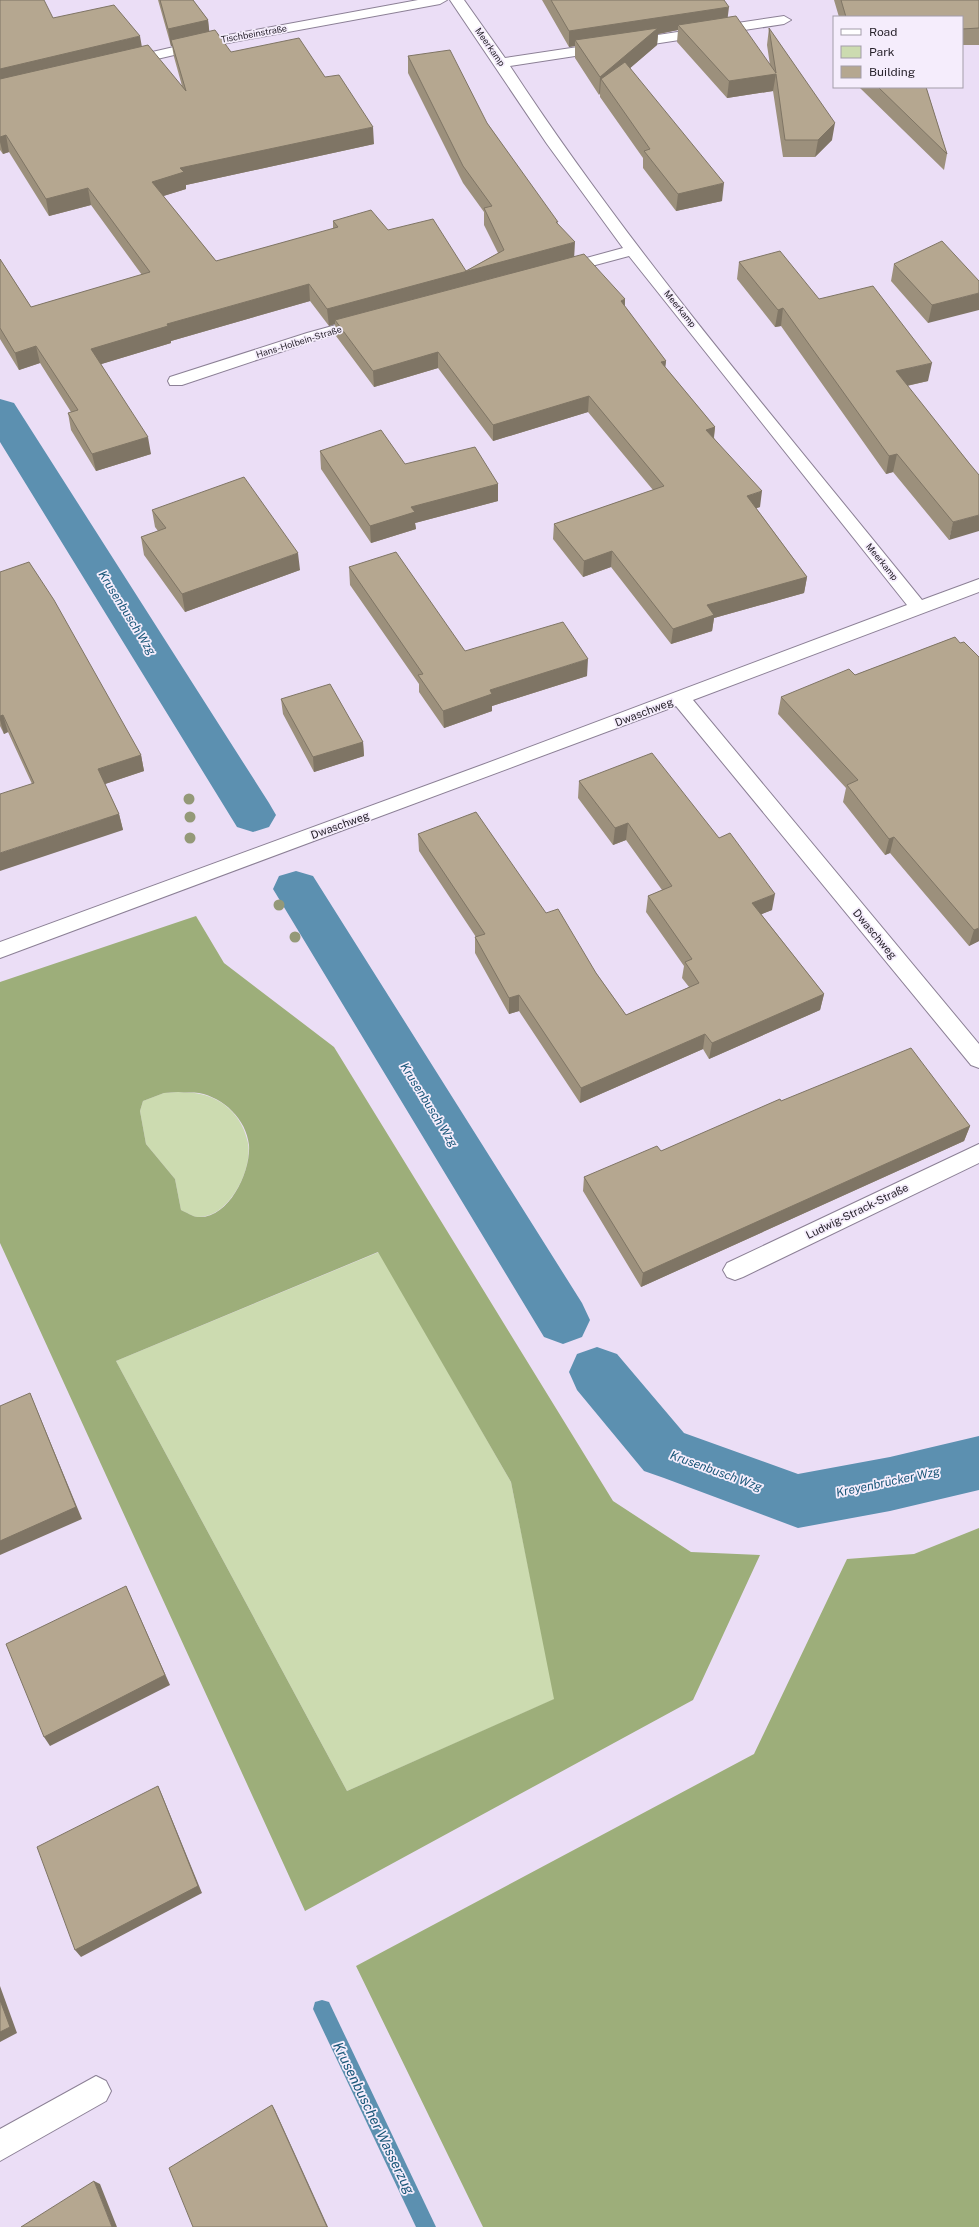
<svg xmlns="http://www.w3.org/2000/svg" width="979" height="2227" viewBox="0 0 979 2227" font-family="'Public Sans',sans-serif">
  <style>
    .green { fill: #ccdbb0 }
    .forest { fill: #9dae7a; fill-rule: evenodd }
    .lines { fill: none; stroke-linecap: round; stroke-linejoin: round }
    .stream { fill: #5c90b0; fill-rule: evenodd }
    .canal { fill: #5c90b0; fill-rule: evenodd }
    .minor-casing { stroke: #8c8096; stroke-width: 2 }
    .minor { fill: #fff; fill-rule: evenodd }
    .tree { fill: #949978 }
    .wall { fill: #9c907c }
    .shaded-wall { fill: #7f7565 }
    .building { fill: #b5a790; stroke: #7f7565 }
    .labels { text-anchor: middle; stroke-width: 3.5; stroke-linejoin: round; paint-order: stroke }
    .far-street-label { font-size: 9px; fill: #29242d; stroke: #f5edfc }
    .street-label { font-size: 11px; fill: #29242d; stroke: #f5edfc }
    .water-label { font-size: 12px; font-style: italic; fill: #185678; stroke: #f5edfc }
    .near-water-label { font-size: 14px; font-style: italic; fill: #185678; stroke: #f5edfc }
  </style>
  <rect width="100%" height="100%" fill="#ebdef6"/>
  <path class="green" d="M 178,1092 C 185,1093 193,1092 200,1094 C 225,1099 243,1118 248,1143 C 253,1169 229,1218 198,1217 C 193,1217 186,1212 181,1210 L 175,1179 L 146,1144 L 140,1111 L 143,1101 L 164,1093 Z
    M 379,1252 L 511,1482 L 555,1699 L 347,1791 L 116,1361 Z"/>
  <path class="forest" d="M 196,916 L 224,963 L 334,1047 L 613,1501 L 691,1552 L 760,1555 L 693,1700 L 305,1911 L 0,1243 L 0,982 ZM 178,1092 C 185,1093 193,1092 199,1093 C 224,1098 246,1119 249,1145 C 251,1171 229,1219 198,1217 C 193,1217 186,1212 181,1210 L 175,1179 L 146,1144 L 140,1111 L 143,1101 L 164,1093 ZM 378,1252 L 511,1482 L 554,1699 L 347,1791 L 116,1361 Z
    M 979,1528 L 979,2227 L 483,2227 L 356,1966 L 754,1754 L 847,1559 L 914,1554 Z"/>
  <g class="lines">
    <path class="stream" d="M 322,2000 L 329,2002 L 436,2227 L 416,2227 L 313,2009 L 315,2002 Z"/>
    <path class="canal" d="M 0,399 L 14,403 L 269,803 L 276,815 L 269,827 L 253,832 L 237,827 L 0,442 Z
      M 296,871 L 313,876 L 582,1303 L 590,1320 L 582,1337 L 563,1344 L 544,1337 L 273,889 L 279,876 Z
      M 597,1347 L 617,1354 L 684,1433 L 798,1474 L 890,1457 L 979,1436 L 979,1490 L 890,1511 L 798,1528 L 664,1478 L 644,1471 L 577,1390 L 569,1372 L 577,1354 Z"/>
    <g class="minor-casing">
      <path id="minor" d="M 418,0 L 447,0 L 440,4 L 217,45 L 127,66 L 120,62 L 122,59 L 217,37 Z
        M 450,0 L 464,0 L 505,58 L 784,16 L 791,20 L 784,24 L 510,66 C 633,254 781,425 922,600 L 979,579 L 979,592 L 693,700 L 979,1044 L 979,1068 L 971,1065 L 676,706 L 0,958 L 0,942 L 482,765 L 907,605 L 629,256 L 562,274 L 557,272 L 554,269 L 557,266 L 623,248 L 547,144 Z
        M 365,317 L 371,319 L 373,322 L 371,325 L 319,339 L 182,385 L 170,385 L 168,381 L 170,377 L 307,333 Z
        M 979,1144 L 979,1163 L 743,1277 L 735,1280 L 727,1277 L 723,1270 L 727,1263 Z
        M 96,2076 L 106,2081 L 111,2091 L 106,2101 L 0,2161 L 0,2129 Z"/>
    </g>
    <use href="#minor" class="minor"/>
  </g>
  <g class="tree">
    <circle cx="189" cy="799" r="5.5"/>
    <circle cx="190" cy="817" r="5.5"/>
    <circle cx="190" cy="838" r="5.5"/>
    <circle cx="279" cy="905" r="5.5"/>
    <circle cx="295" cy="937" r="5.5"/>
  </g>
  <path class="wall" d="M 0,0 L 53,18 L 142,47 L 182,86 L 174,57 L 172,46 L 171,46 L 158,0 L 193,0 L 208,20 L 209,31 L 231,52 L 325,77 L 374,144 L 186,185 L 186,189 L 163,196 L 216,261 L 333,229 L 333,221 L 388,230 L 466,271 L 498,253 L 484,225 L 484,212 L 463,183 L 408,73 L 408,56 L 487,123 L 558,224 L 574,256 L 625,299 L 625,307 L 666,361 L 665,367 L 715,427 L 714,438 L 760,507 L 756,508 L 807,577 L 804,593 L 714,618 L 712,631 L 671,644 L 611,567 L 583,577 L 553,539 L 554,524 L 653,490 L 588,412 L 493,441 L 438,368 L 374,387 L 336,336 L 335,324 L 329,326 L 310,301 L 171,341 L 171,343 L 101,364 L 151,454 L 96,471 L 71,430 L 68,413 L 71,412 L 40,363 L 19,370 L 0,339 L 0,259 L 31,307 L 142,275 L 91,205 L 49,216 L 9,152 L 3,154 L 0,150 Z
    M 542,0 L 724,0 L 727,17 L 770,65 L 767,45 L 769,28 L 832,140 L 815,157 L 783,157 L 773,91 L 727,98 L 677,42 L 678,30 L 658,34 L 657,45 L 630,68 L 722,201 L 676,211 L 643,168 L 643,158 L 600,97 L 600,93 L 599,95 L 575,58 L 575,46 L 569,47 Z
    M 834,0 L 979,0 L 979,45 L 962,45 L 962,17 L 839,17 Z
    M 860,87 L 926,87 L 947,154 L 944,170 L 860,88 Z
    M 739,262 L 819,299 L 928,381 L 907,386 L 969,463 L 949,540 L 893,472 L 886,474 L 781,326 L 775,327 L 737,279 Z
    M 894,264 L 979,281 L 928,323 L 891,281 Z
    M 320,451 L 405,464 L 498,484 L 498,501 L 415,523 L 416,529 L 371,543 L 321,469 Z
    M 152,510 L 300,570 L 185,612 L 144,555 L 141,537 L 158,531 L 155,527 Z
    M 349,567 L 465,651 L 587,676 L 492,706 L 492,711 L 444,728 L 419,692 L 419,684 L 350,585 Z
    M 0,572 L 141,755 L 144,771 L 105,784 L 119,814 L 123,830 L 32,784 L 8,732 L 4,734 L 0,726 Z
    M 955,637 L 979,941 L 969,946 L 890,853 L 885,855 L 843,802 L 846,788 L 778,714 L 781,697 L 855,675 Z
    M 281,699 L 363,742 L 364,756 L 314,772 L 283,714 Z
    M 579,781 L 772,910 L 761,914 L 824,994 L 820,1010 L 709,1059 L 703,1049 L 580,1103 L 519,1011 L 509,1014 L 475,953 L 475,937 L 476,937 L 419,851 L 418,834 L 546,913 L 596,973 L 626,1015 L 689,987 L 682,978 L 684,966 L 646,912 L 648,896 L 662,890 L 626,840 L 613,845 L 578,798 Z
    M 781,1101 L 970,1126 L 964,1141 L 641,1287 L 583,1191 L 584,1177 L 661,1151 Z"/>
  <path class="shaded-wall" d="M 729,7 L 727,23 L 678,25 L 678,30 L 658,34 L 657,45 L 607,88 L 601,79 L 600,93 L 599,95 L 600,77 L 575,40 L 575,46 L 569,47 L 569,31 Z
    M 208,20 L 210,37 L 171,40 L 172,46 L 171,46 L 168,29 Z
    M 140,36 L 143,53 L 0,86 L 0,69 Z
    M 776,74 L 773,91 L 727,98 L 729,81 Z
    M 835,123 L 832,140 L 815,157 L 818,140 Z
    M 373,127 L 374,144 L 186,185 L 186,189 L 154,199 L 152,182 L 180,168 Z
    M 6,135 L 9,152 L 3,154 L 0,142 L 0,137 Z
    M 724,183 L 722,201 L 676,211 L 678,194 Z
    M 88,188 L 91,205 L 49,216 L 46,199 Z
    M 575,242 L 574,260 L 335,320 L 335,324 L 329,326 L 327,309 Z
    M 309,284 L 310,301 L 171,341 L 171,343 L 95,366 L 91,349 L 167,324 Z
    M 979,293 L 979,310 L 928,323 L 932,305 Z
    M 625,299 L 624,315 L 621,301 Z
    M 783,308 L 781,326 L 775,327 L 778,310 Z
    M 36,346 L 40,363 L 19,370 L 15,353 Z
    M 438,352 L 438,368 L 374,387 L 373,371 Z
    M 666,361 L 664,377 L 661,362 Z
    M 932,363 L 928,381 L 892,389 L 896,371 Z
    M 589,396 L 588,412 L 493,441 L 493,425 Z
    M 715,427 L 713,443 L 706,430 Z
    M 148,437 L 151,454 L 96,471 L 92,454 Z
    M 897,454 L 893,472 L 886,474 L 889,456 Z
    M 498,484 L 498,501 L 415,523 L 416,529 L 371,543 L 370,526 L 411,507 Z
    M 762,491 L 760,507 L 745,512 L 747,496 Z
    M 979,515 L 979,531 L 949,540 L 953,522 Z
    M 612,551 L 611,567 L 583,577 L 584,561 Z
    M 298,553 L 300,570 L 185,612 L 182,594 Z
    M 807,577 L 804,593 L 714,618 L 712,631 L 671,644 L 673,629 L 707,605 Z
    M 588,659 L 587,676 L 492,706 L 492,711 L 444,728 L 443,711 L 490,690 Z
    M 3,715 L 8,732 L 4,734 L 0,720 L 0,716 Z
    M 363,742 L 364,756 L 314,772 L 313,757 Z
    M 141,755 L 144,771 L 102,785 L 98,769 Z
    M 119,814 L 123,830 L 0,871 L 0,853 Z
    M 628,823 L 626,840 L 613,845 L 615,828 Z
    M 894,837 L 890,853 L 885,855 L 889,839 Z
    M 775,894 L 772,910 L 750,919 L 752,903 Z
    M 979,928 L 979,941 L 969,946 L 974,930 Z
    M 824,994 L 820,1010 L 709,1059 L 712,1043 Z
    M 519,995 L 519,1011 L 509,1014 L 509,998 Z
    M 705,1034 L 703,1049 L 580,1103 L 581,1088 Z
    M 970,1126 L 964,1141 L 641,1287 L 643,1273 Z
    M 30,1393 L 82,1519 L 0,1555 L 0,1541 Z
    M 126,1586 L 170,1685 L 50,1746 L 44,1737 Z
    M 158,1786 L 162,1795 L 202,1893 L 81,1957 L 75,1950 Z
    M 0,1986 L 17,2033 L 0,2042 Z
    M 272,2105 L 275,2110 L 328,2227 L 327,2227 Z
    M 94,2181 L 100,2184 L 117,2227 L 112,2227 Z"/>
  <path class="building" d="M 0,0 L 44,0 L 53,18 L 114,5 L 140,36 L 0,69 Z
    M 160,0 L 193,0 L 208,20 L 168,29 Z
    M 551,0 L 724,0 L 729,7 L 569,31 Z
    M 841,0 L 979,0 L 979,28 L 962,29 L 962,17 L 846,17 Z
    M 736,16 L 776,73 L 769,28 L 835,123 L 818,140 L 785,140 L 776,74 L 729,81 L 678,25 Z
    M 658,28 L 600,77 L 575,40 Z
    M 215,30 L 231,52 L 299,38 L 325,77 L 339,75 L 373,127 L 180,168 L 184,172 L 152,182 L 216,261 L 338,227 L 333,221 L 371,210 L 388,230 L 433,219 L 466,271 L 504,250 L 484,208 L 492,206 L 463,166 L 408,56 L 450,50 L 487,123 L 558,222 L 556,222 L 575,242 L 327,309 L 309,284 L 167,324 L 168,326 L 91,349 L 148,437 L 92,454 L 68,413 L 78,410 L 36,346 L 15,353 L 0,328 L 0,259 L 31,307 L 150,272 L 88,188 L 46,199 L 6,135 L 0,137 L 0,79 L 148,45 L 186,91 L 171,40 Z
    M 625,62 L 724,183 L 678,194 L 644,151 L 650,149 L 601,79 Z
    M 878,87 L 926,87 L 947,154 Z
    M 942,241 L 979,281 L 979,293 L 932,305 L 894,264 Z
    M 780,251 L 819,299 L 873,286 L 932,363 L 896,371 L 969,463 L 979,475 L 979,515 L 953,522 L 897,454 L 889,456 L 783,308 L 778,310 L 739,262 Z
    M 584,254 L 625,299 L 621,301 L 666,361 L 661,362 L 715,427 L 706,430 L 762,491 L 747,496 L 807,577 L 707,605 L 714,615 L 673,629 L 612,551 L 584,561 L 554,524 L 664,486 L 589,396 L 493,425 L 438,352 L 373,371 L 335,320 Z
    M 381,430 L 405,464 L 475,447 L 498,484 L 411,507 L 415,512 L 370,526 L 320,451 Z
    M 244,477 L 298,553 L 182,594 L 141,537 L 166,528 L 152,510 Z
    M 396,552 L 465,651 L 563,622 L 588,659 L 490,690 L 492,694 L 443,711 L 418,675 L 423,674 L 349,567 Z
    M 29,562 L 54,600 L 141,755 L 98,769 L 119,814 L 0,853 L 0,794 L 34,783 L 3,715 L 0,716 L 0,572 Z
    M 955,637 L 960,643 L 964,642 L 979,657 L 979,928 L 974,930 L 894,837 L 889,839 L 847,785 L 858,780 L 781,697 L 849,669 L 855,675 Z
    M 330,684 L 363,742 L 313,757 L 281,699 Z
    M 652,753 L 719,838 L 730,833 L 775,894 L 752,903 L 824,994 L 712,1043 L 705,1034 L 581,1088 L 519,995 L 509,998 L 475,937 L 485,934 L 418,834 L 476,812 L 546,913 L 558,909 L 596,973 L 626,1015 L 699,983 L 685,962 L 692,959 L 648,896 L 672,886 L 628,823 L 615,828 L 579,781 Z
    M 911,1048 L 970,1126 L 643,1273 L 584,1177 L 657,1146 L 661,1151 L 780,1099 L 781,1101 Z
    M 30,1393 L 76,1507 L 0,1541 L 0,1406 Z
    M 126,1586 L 165,1675 L 44,1737 L 6,1644 Z
    M 158,1786 L 198,1886 L 75,1950 L 37,1847 Z
    M 0,2000 L 10,2027 L 0,2032 Z
    M 272,2105 L 327,2227 L 193,2227 L 169,2168 Z
    M 94,2181 L 112,2227 L 21,2227 Z"/>
  <g class="labels">
    <g class="far-street-label">
      <text transform="translate(254 34) rotate(-10)" y="3">Tischbeinstraße</text>
      <text transform="translate(490 47) rotate(55)" y="3">Meerkamp</text>
      <text transform="translate(680 309) rotate(51)" y="3">Meerkamp</text>
      <text transform="translate(299 342) rotate(-17)" y="3">Hans-Holbein-Straße</text>
      <text transform="translate(882 562) rotate(51)" y="3">Meerkamp</text>
    </g>
    <g class="street-label">
      <text transform="translate(644 712) rotate(-21)" y="4">Dwaschweg</text>
      <text transform="translate(340 825) rotate(-20)" y="4">Dwaschweg</text>
      <text transform="translate(875 934) rotate(50)" y="4">Dwaschweg</text>
      <text transform="translate(857 1211) rotate(-26)" y="4">Ludwig-Strack-Straße</text>
    </g>
    <g class="water-label">
      <text transform="translate(127 613) rotate(58)" y="4">Krusenbusch Wzg</text>
      <text transform="translate(429 1105) rotate(58)" y="4">Krusenbusch Wzg</text>
      <text transform="translate(716 1471) rotate(20)" y="4">Krusenbusch Wzg</text>
      <text transform="translate(888 1482) rotate(-12)" y="4">Kreyenbrücker Wzg</text>
    </g>
    <g class="near-water-label">
      <text transform="translate(374 2118) rotate(64)" y="5">Krusenbuscher Wasserzug</text>
    </g>
  </g>
  <rect x="833" y="16" width="130" height="72" fill="#f5edfc" stroke="#a39da9"/>
  <rect x="841" y="29" width="20" height="6" fill="#ffffff" stroke="#a39da9"/>
  <text x="869" y="36" font-size="12" fill="#29242d">Road</text>
  <rect x="841" y="46" width="20" height="12" fill="#ccdbb0" stroke="#a39da9"/>
  <text x="869" y="56" font-size="12" fill="#29242d">Park</text>
  <rect x="841" y="66" width="20" height="12" fill="#b5a790" stroke="#a39da9"/>
  <text x="869" y="76" font-size="12" fill="#29242d">Building</text>
</svg>
